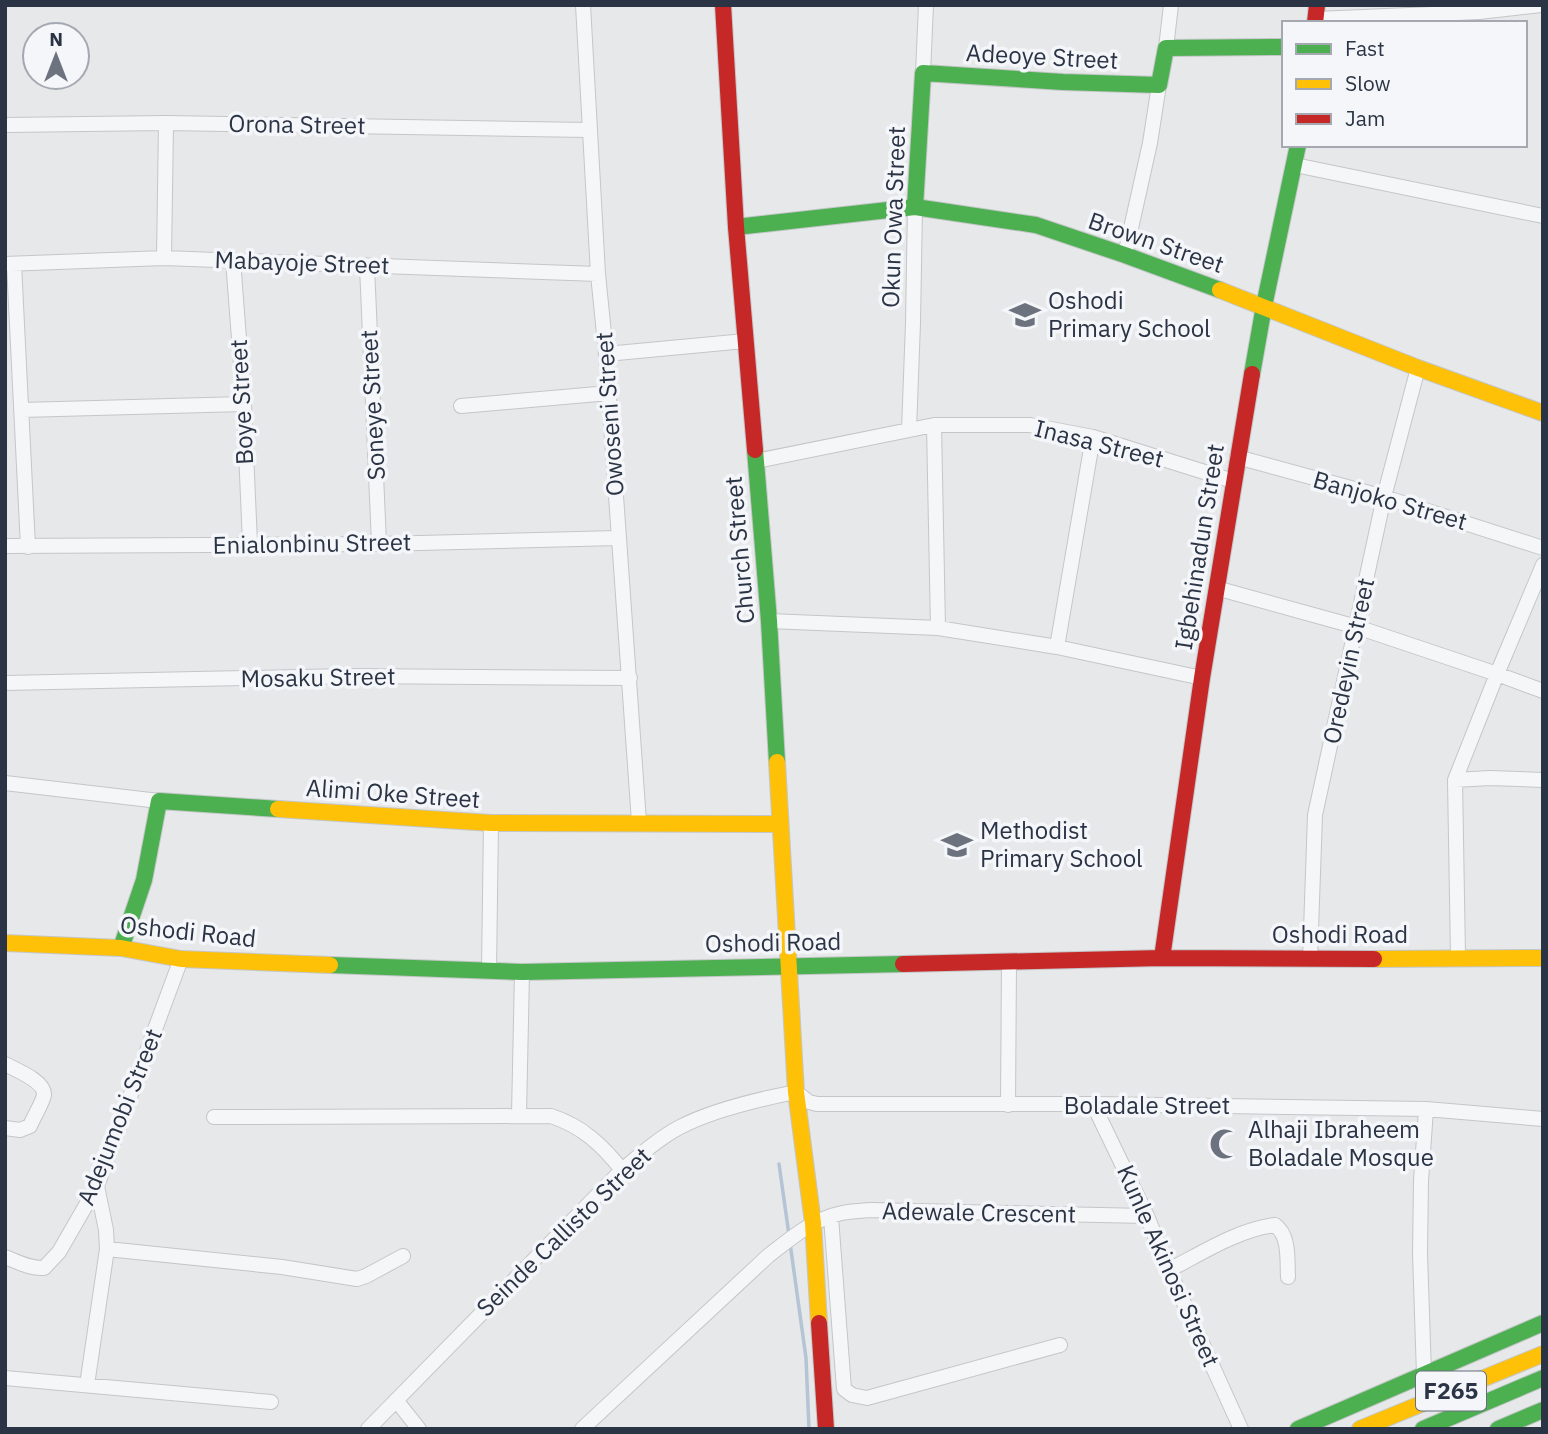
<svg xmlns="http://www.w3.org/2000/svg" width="1548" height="1434" viewBox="0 0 1548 1434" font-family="'IBM Plex Sans',sans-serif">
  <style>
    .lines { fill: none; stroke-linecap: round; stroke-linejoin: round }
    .stream { stroke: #b4c4d5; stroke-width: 3.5 }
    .street-casing { stroke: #c4c6c8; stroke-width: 16 }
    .fast-casing { stroke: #c4c6c8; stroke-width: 18 }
    .slow-casing { stroke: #c4c6c8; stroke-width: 18 }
    .jam-casing { stroke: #c4c6c8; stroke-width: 18 }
    .street { stroke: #f5f6f7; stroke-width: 14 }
    .fast { stroke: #4caf50; stroke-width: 16 }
    .slow { stroke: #ffc107; stroke-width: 16 }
    .jam { stroke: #c62828; stroke-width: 16 }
    .labels { text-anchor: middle; stroke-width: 7; stroke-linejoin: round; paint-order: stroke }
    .shield { fill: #f4f6f9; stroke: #676e7b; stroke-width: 2 }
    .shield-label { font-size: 23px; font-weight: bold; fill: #2b3445 }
    .street-label { font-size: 24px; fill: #2b3445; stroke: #f4f6f9 }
    .poi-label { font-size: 24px; fill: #2b3445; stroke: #f4f6f9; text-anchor: start }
  </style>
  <rect width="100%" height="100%" fill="#e6e8ea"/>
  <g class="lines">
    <path class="stream" d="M 779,1164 L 789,1235
      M 790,1243 L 806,1358 L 809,1429"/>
    <g class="street-casing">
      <path id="street" d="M 583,5 L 598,274 L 606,354 L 639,822
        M 1316,19 L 1479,12 L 1541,5
        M 1166,48 L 1171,5
        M 923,73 L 926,5
        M 5,125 L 166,123 L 589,130
        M 1295,165 L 1543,216
        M 1125,255 L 1150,143 L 1159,85
        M 164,258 L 166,123
        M 233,260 L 244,404 L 250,544
        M 5,264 L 164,258 L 598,274
        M 14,264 L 28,547
        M 367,266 L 379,544
        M 606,354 L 745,341
        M 461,406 L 609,393
        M 21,410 L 244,404
        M 934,425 L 938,628
        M 909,430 L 913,323 L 915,207
        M 1237,457 L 1384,497 L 1543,548
        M 756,461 L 934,425 L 1030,425 L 1093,437 L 1233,481
        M 5,546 L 379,544 L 618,538
        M 1216,588 L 1357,627 L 1497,674 L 1543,691
        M 769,621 L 938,628 L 1057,647 L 1202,678
        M 1057,647 L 1093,437
        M 5,683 L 347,676 L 630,678
        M 1455,780 L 1490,778 L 1543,780
        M 5,783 L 159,801
        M 1458,957 L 1455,780 L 1497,674 L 1543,565
        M 1310,959 L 1315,815 L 1384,497 L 1418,368
        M 489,970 L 491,823
        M 5,1064 C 16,1070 45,1081 44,1095 C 43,1102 33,1118 30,1126 L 20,1130 L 5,1128
        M 1093,1104 L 1147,1216 L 1169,1270 L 1241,1429
        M 1008,1105 L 1009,962
        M 519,1115 L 522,972
        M 214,1117 L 551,1116 C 582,1126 602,1145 622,1170
        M 97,1186 L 106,1230 L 107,1249 L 282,1267 L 357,1279 L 366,1276 L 403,1256
        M 831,1217 L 844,1389 L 852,1395 L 867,1398 L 1060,1345
        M 5,1257 C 18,1262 31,1269 44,1268 L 59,1252 L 97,1186 L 181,959
        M 1169,1270 C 1202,1253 1237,1230 1275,1225 C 1290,1236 1287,1260 1288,1277
        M 1424,1375 L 1420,1253 L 1421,1181 L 1426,1109
        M 5,1378 L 271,1402
        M 87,1385 L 107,1249
        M 396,1400 L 419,1429
        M 368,1429 L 622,1170 C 640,1155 659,1138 680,1127 C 713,1110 760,1099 796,1092 L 809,1102 L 817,1104 L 1093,1104 L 1426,1109 L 1543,1119
        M 582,1429 L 768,1256 C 791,1238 813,1219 842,1213 C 851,1211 861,1211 871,1210 L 1147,1216"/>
    </g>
    <g class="fast-casing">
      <path id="fast" d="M 915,207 L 923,73 L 1063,82 L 1159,85 L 1166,48 L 1284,47
        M 736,227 L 915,207 L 1036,225 L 1125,255 L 1220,290
        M 1252,374 L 1264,306 L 1298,145
        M 755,450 L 769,621 L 777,762
        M 121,948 L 144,880 L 159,801 L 278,809
        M 330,965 L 522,972 L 903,964
        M 1298,1429 L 1543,1323
        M 1423,1429 L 1543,1378
        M 1498,1429 L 1543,1410"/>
    </g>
    <g class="slow-casing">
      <path id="slow" d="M 1220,290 L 1418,368 L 1543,413
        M 777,762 L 796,1092 L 813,1223 L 819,1323
        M 278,809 L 491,823 L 780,824
        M 5,943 L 121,948 L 181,959 L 330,965
        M 1374,959 L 1543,958
        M 1360,1429 L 1543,1354"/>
    </g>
    <g class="jam-casing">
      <path id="jam" d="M 723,5 L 736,227 L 755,450
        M 1315,23 L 1317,5
        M 1162,958 L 1202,678 L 1252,374
        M 903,964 L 1162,958 L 1374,959
        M 819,1323 L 826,1429"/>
    </g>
    <use href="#street" class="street"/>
    <use href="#fast" class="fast"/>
    <use href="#slow" class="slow"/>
    <use href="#jam" class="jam"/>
  </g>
  <defs>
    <g id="school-bare" transform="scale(2.415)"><path d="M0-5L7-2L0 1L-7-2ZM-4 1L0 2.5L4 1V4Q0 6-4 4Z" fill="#6c737f" stroke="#f4f6f9" stroke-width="2.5" paint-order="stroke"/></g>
    <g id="mosque-bare" transform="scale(2.415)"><path d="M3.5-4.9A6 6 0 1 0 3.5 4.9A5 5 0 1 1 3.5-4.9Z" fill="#6c737f" stroke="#f4f6f9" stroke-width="2.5" paint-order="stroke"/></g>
  </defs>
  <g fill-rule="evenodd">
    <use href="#school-bare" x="1025" y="315"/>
    <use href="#school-bare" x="957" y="845"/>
    <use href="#mosque-bare" x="1225" y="1144"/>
  </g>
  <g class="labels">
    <rect class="shield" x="1416" y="1371.5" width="70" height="39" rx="5"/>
    <g class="shield-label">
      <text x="1451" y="1399">F265</text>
    </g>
    <g class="street-label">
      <text transform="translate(1042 57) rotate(3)" y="8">Adeoye Street</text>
      <text transform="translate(297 125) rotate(1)" y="8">Orona Street</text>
      <text transform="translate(894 217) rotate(-88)" y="8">Okun Owa Street</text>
      <text transform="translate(1156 243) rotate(19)" y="8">Brown Street</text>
      <text transform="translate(302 263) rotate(2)" y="8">Mabayoje Street</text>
      <text transform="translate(242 402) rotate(-93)" y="8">Boye Street</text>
      <text transform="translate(373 405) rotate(-93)" y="8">Soneye Street</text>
      <text transform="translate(610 414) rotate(-94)" y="8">Owoseni Street</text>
      <text transform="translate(1099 444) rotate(14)" y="8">Inasa Street</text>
      <text transform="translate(1390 501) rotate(16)" y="8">Banjoko Street</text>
      <text transform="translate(312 544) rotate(-1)" y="8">Enialonbinu Street</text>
      <text transform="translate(1200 547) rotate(-81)" y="8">Igbehinadun Street</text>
      <text transform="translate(740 550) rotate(-95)" y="8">Church Street</text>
      <text transform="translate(1349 661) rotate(-78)" y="8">Oredeyin Street</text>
      <text transform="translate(318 678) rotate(-1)" y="8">Mosaku Street</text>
      <text transform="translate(393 794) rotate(4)" y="8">Alimi Oke Street</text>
      <text transform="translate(188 932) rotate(6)" y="8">Oshodi Road</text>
      <text x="1340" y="943">Oshodi Road</text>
      <text transform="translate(773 943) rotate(-1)" y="8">Oshodi Road</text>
      <text x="1147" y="1114">Boladale Street</text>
      <text transform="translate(120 1117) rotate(-68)" y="8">Adejumobi Street</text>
      <text transform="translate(979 1213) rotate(1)" y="8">Adewale Crescent</text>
      <text transform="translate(564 1232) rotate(-44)" y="8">Seinde Callisto Street</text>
      <text transform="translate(1168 1266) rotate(66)" y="8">Kunle Akinosi Street</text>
    </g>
    <g class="poi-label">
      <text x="1048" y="309">Oshodi<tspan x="1048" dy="28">Primary School</tspan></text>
      <text x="980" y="839">Methodist<tspan x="980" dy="28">Primary School</tspan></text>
      <text x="1248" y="1138">Alhaji Ibraheem<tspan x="1248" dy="28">Boladale Mosque</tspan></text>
    </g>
  </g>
  <rect width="1548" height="1434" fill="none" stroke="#2b3445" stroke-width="14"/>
  <rect x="1282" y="21" width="245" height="126" fill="#f4f6f9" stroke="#a4a8b1" stroke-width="2"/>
  <rect x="1296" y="44" width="35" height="10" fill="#4caf50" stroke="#a4a8b1" stroke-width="2"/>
  <text x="1345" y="56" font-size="21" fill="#2b3445">Fast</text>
  <rect x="1296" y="79" width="35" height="10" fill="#ffc107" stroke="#a4a8b1" stroke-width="2"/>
  <text x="1345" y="91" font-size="21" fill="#2b3445">Slow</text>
  <rect x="1296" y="114" width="35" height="10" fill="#c62828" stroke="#a4a8b1" stroke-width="2"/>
  <text x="1345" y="126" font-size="21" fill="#2b3445">Jam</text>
  <g transform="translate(56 56)"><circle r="33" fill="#f4f6f9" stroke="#a4a8b1" stroke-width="2"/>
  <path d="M0-5L12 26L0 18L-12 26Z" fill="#6c737f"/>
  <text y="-10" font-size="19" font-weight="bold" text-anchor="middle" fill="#2b3445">N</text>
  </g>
</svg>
